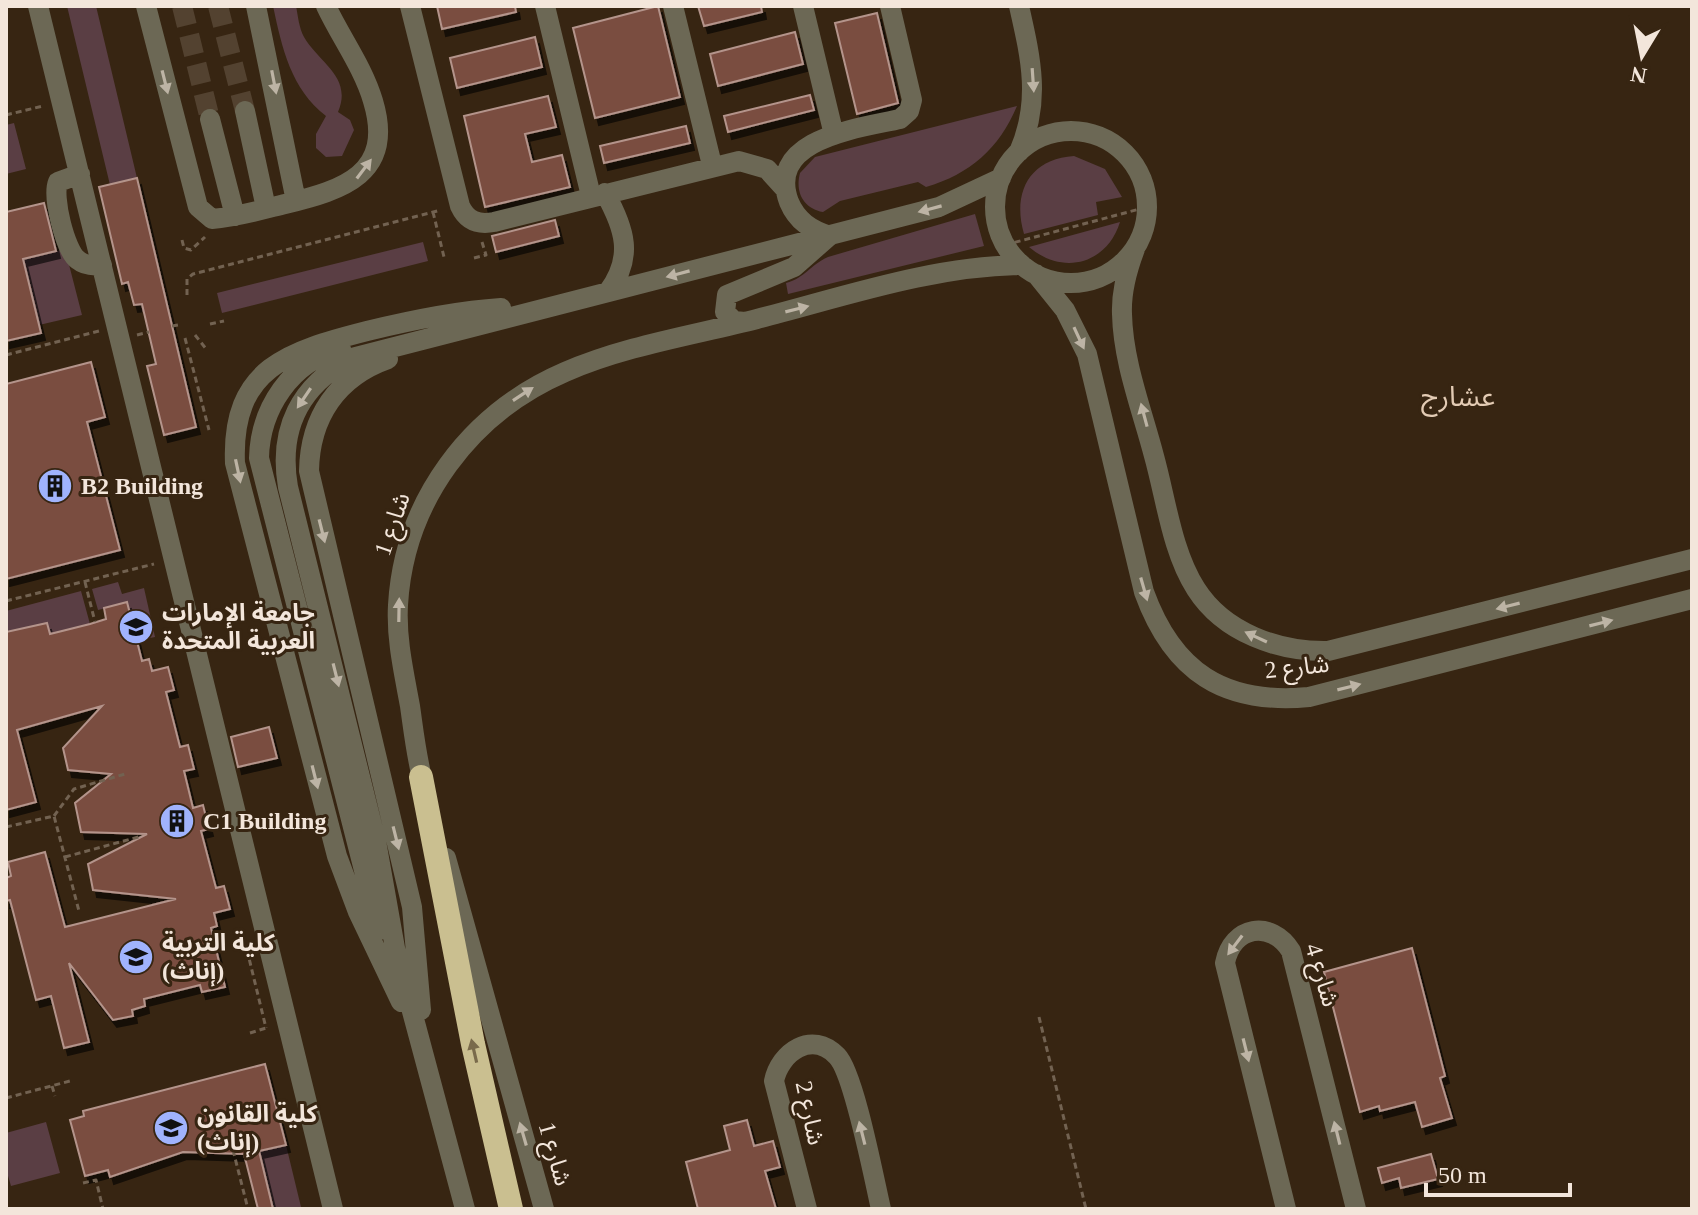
<svg xmlns="http://www.w3.org/2000/svg" width="1698" height="1215" viewBox="0 0 1698 1215" font-family="'Times New Roman','Noto Sans Arabic',serif">
  <style>
    .green { fill: #5a3e44 }
    .building { fill: #7a4d41; stroke: #b4948b; stroke-width: 2; filter: url(#shadow) }
    .lines { fill: none; stroke-linecap: round; stroke-linejoin: round }
    .minor-tunnel { stroke: #534230; stroke-width: 20; stroke-dasharray: 20 10; stroke-linecap: butt }
    .path { stroke: #726251; stroke-width: 3; stroke-dasharray: 6 4; stroke-linecap: butt }
    .minor { stroke: #6c6855; stroke-width: 20 }
    .highway { stroke: #cabf90; stroke-width: 24 }
    .oneway { fill: #bdb4a5 }
    .oneway2 { fill: #796a4b }
    .labels { text-anchor: middle; stroke-width: 6; stroke-linejoin: round; paint-order: stroke }
    .poi-label { font-size: 24px; font-weight: bold; fill: #f3e6db; stroke: #372512; text-anchor: start }
    .street-label { font-size: 24px; fill: #f3e6db; stroke: #372512 }
    .quarter-label { font-size: 28px; fill: #e3cbb4; stroke: #372512 }
  </style>
  <defs>
    <filter id="shadow"><feDropShadow dx="4" dy="7" stdDeviation="0" flood-color="#0009"/></filter>
  </defs>
  <rect width="100%" height="100%" fill="#372512"/>
  <path class="green" d="M 67,6 L 96,6 L 137,178 L 110,185 Z
    M 273,6 L 296,6 C 298,16 299,28 304,37 C 319,63 353,77 338,112 L 350,120 L 354,130 L 342,156 L 326,157 L 316,148 L 316,134 L 326,116 C 291,89 282,48 273,6 Z
    M 1017,106 C 999,149 970,174 926,187 L 918,182 L 840,201 L 823,212 C 803,208 795,192 800,173 L 815,157 Z
    M 14,123 L 26,169 L 6,174 L 6,125 Z
    M 1074,156 L 1105,169 L 1122,197 L 1096,202 L 1098,215 L 1024,234 C 1012,193 1029,159 1074,156 Z
    M 975,214 L 984,246 L 788,294 L 786,283 C 805,278 810,265 828,257 Z
    M 1120,222 C 1107,264 1063,276 1029,247 Z
    M 423,242 L 428,261 L 222,313 L 217,293 Z
    M 65,249 L 82,315 L 39,325 L 23,259 Z
    M 118,582 L 122,594 L 144,588 L 155,637 L 136,641 L 127,603 L 98,610 L 92,589 Z
    M 81,591 L 90,624 L 50,634 L 46,623 L 6,632 L 6,611 Z
    M 46,1122 L 60,1173 L 11,1186 L 6,1169 L 6,1133 Z
    M 286,1145 L 301,1207 L 273,1209 L 259,1151 Z"/>
  <path class="building" d="M 437,6 L 515,6 L 516,12 L 442,29 Z
    M 658,6 L 680,97 L 595,118 L 573,28 Z
    M 698,6 L 761,6 L 762,12 L 704,26 Z
    M 877,13 L 898,103 L 857,114 L 835,23 Z
    M 795,32 L 803,64 L 718,86 L 710,54 Z
    M 535,37 L 542,67 L 457,88 L 450,58 Z
    M 810,95 L 814,110 L 728,132 L 724,116 Z
    M 548,96 L 556,127 L 525,134 L 532,162 L 562,155 L 570,187 L 485,207 L 464,116 Z
    M 686,126 L 690,143 L 604,163 L 600,146 Z
    M 137,178 L 196,427 L 164,435 L 147,366 L 156,364 L 142,304 L 134,305 L 128,282 L 122,284 L 99,187 Z
    M 44,203 L 56,251 L 23,259 L 41,333 L 6,341 L 6,212 Z
    M 555,220 L 559,236 L 496,252 L 492,236 Z
    M 91,362 L 105,417 L 87,422 L 120,550 L 6,579 L 6,384 Z
    M 127,602 L 142,661 L 149,659 L 152,671 L 168,667 L 174,690 L 166,692 L 180,747 L 188,745 L 194,769 L 184,771 L 193,808 L 203,805 L 209,829 L 201,831 L 216,888 L 224,886 L 230,909 L 214,913 L 217,926 L 211,928 L 225,987 L 202,992 L 200,985 L 144,999 L 145,1006 L 132,1010 L 133,1016 L 113,1020 L 69,963 L 89,1042 L 64,1048 L 51,996 L 36,1000 L 10,900 L 6,901 L 6,878 L 11,876 L 8,862 L 45,852 L 65,927 L 176,899 L 93,890 L 88,864 L 147,834 L 81,832 L 75,803 L 111,774 L 68,770 L 63,748 L 102,706 L 17,730 L 36,802 L 6,810 L 6,632 L 47,623 L 50,634 L 90,624 L 106,619 L 104,608 Z
    M 269,727 L 277,758 L 238,767 L 231,737 Z
    M 1412,948 L 1445,1076 L 1440,1078 L 1452,1118 L 1422,1127 L 1415,1102 L 1380,1111 L 1379,1106 L 1360,1112 L 1324,972 Z
    M 265,1064 L 286,1145 L 259,1151 L 273,1209 L 258,1209 L 244,1154 L 183,1152 L 110,1177 L 108,1170 L 85,1176 L 70,1120 L 84,1116 L 83,1111 Z
    M 747,1120 L 754,1146 L 773,1141 L 780,1167 L 765,1171 L 776,1209 L 698,1209 L 686,1162 L 730,1150 L 724,1126 Z
    M 1431,1154 L 1438,1179 L 1401,1188 L 1399,1178 L 1382,1183 L 1378,1168 Z"/>
  <g class="lines">
    <path class="minor-tunnel" d="M 182,6 L 210,119
      M 218,6 L 245,111"/>
    <path class="path" d="M 6,115 L 43,106
      M 433,212 L 444,257
      M 182,240 L 184,248 L 191,250 L 205,237
      M 1005,245 L 1147,207
      M 474,258 L 486,255 L 482,242
      M 187,295 L 187,279 L 193,274 L 441,210
      M 210,324 L 224,321
      M 172,326 L 178,325
      M 137,335 L 149,332
      M 195,335 L 207,350
      M 185,338 L 209,430
      M 6,355 L 99,331
      M 85,582 L 95,622
      M 6,601 L 154,564
      M 54,816 L 74,789 L 125,774
      M 6,827 L 54,816 L 79,911
      M 65,857 L 142,836
      M 247,950 L 266,1028
      M 1039,1017 L 1086,1209
      M 250,1033 L 266,1028
      M 52,1086 L 55,1096
      M 6,1098 L 70,1081
      M 233,1150 L 248,1209
      M 83,1183 L 96,1180 L 103,1209"/>
    <path class="minor" d="M 38,6 L 333,1209
      M 146,6 L 198,207 L 212,219 C 237,217 261,210 285,204 C 343,190 395,174 373,101 C 363,67 341,38 326,6
      M 256,6 L 296,201
      M 410,6 L 460,206 C 467,221 478,225 494,222 L 739,161 L 767,169 L 786,190
      M 545,6 L 591,196
      M 673,6 L 712,165
      M 803,6 L 834,135
      M 245,111 L 266,208
      M 210,119 L 235,216
      M995 207a76 76 0 1 1 152 0a76 76 0 1 1-152 0Z
      M 1019,152 C 1041,101 1031,59 1019,6
      M 80,174 L 58,182 C 52,196 65,251 78,260 C 85,266 94,266 102,265
      M 605,193 C 625,229 634,257 608,292
      M 830,236 C 811,230 797,221 789,202 C 765,138 861,128 900,119 L 909,111 L 912,100 L 890,6
      M 1135,249 C 1127,270 1121,291 1122,314 C 1123,362 1142,410 1154,456 C 1166,499 1172,552 1196,589 C 1224,633 1279,652 1328,651 L 1692,559
      M 1036,274 L 1065,310 L 1087,354 L 1144,592 C 1173,672 1224,705 1309,697 L 1692,599
      M 745,322 L 734,321 L 725,312 L 727,295 L 794,267 L 827,238
      M 341,349 C 291,361 260,409 259,458 L 368,886 L 386,930
      M 388,359 C 337,377 310,417 309,471 L 412,907 L 421,1010
      M 425,789 C 417,763 414,734 410,706 C 404,673 396,639 398,605 C 404,501 470,413 565,372 C 624,346 694,335 757,319 C 843,297 932,266 1022,265
      M 446,858 L 544,1209
      M 401,1002 L 358,912 L 337,856 L 235,463 C 231,367 289,351 367,331 C 412,320 455,311 501,308
      M 465,1209 L 395,948 L 376,841 L 288,487 C 278,429 300,385 352,358 L 939,207 L 1001,178
      M 807,1209 L 774,1081 C 780,1052 812,1030 837,1056 C 854,1073 874,1179 881,1209
      M 1286,1209 L 1225,963 C 1232,926 1271,919 1291,951 L 1356,1209"/>
    <path class="highway" d="M 421,777 L 473,1044 L 511,1209"/>
  </g>
  <defs><path id="oneway-solid" d="M-6-.8H1V-3.2L6.5 0L1 3.2V.8H-6Z" transform="scale(2)"/></defs>
  <g class="oneway">
    <use href="#oneway-solid" transform="translate(1033 80) rotate(86)"/>
    <use href="#oneway-solid" transform="translate(165 82) rotate(76)"/>
    <use href="#oneway-solid" transform="translate(274 82) rotate(79)"/>
    <use href="#oneway-solid" transform="translate(364 169) rotate(-53)"/>
    <use href="#oneway-solid" transform="translate(930 209) rotate(165)"/>
    <use href="#oneway-solid" transform="translate(678 274) rotate(165)"/>
    <use href="#oneway-solid" transform="translate(797 309) rotate(-14)"/>
    <use href="#oneway-solid" transform="translate(1079 338) rotate(65)"/>
    <use href="#oneway-solid" transform="translate(523 394) rotate(-33)"/>
    <use href="#oneway-solid" transform="translate(304 398) rotate(124)"/>
    <use href="#oneway-solid" transform="translate(1144 415) rotate(-105)"/>
    <use href="#oneway-solid" transform="translate(238 471) rotate(78)"/>
    <use href="#oneway-solid" transform="translate(322 531) rotate(76)"/>
    <use href="#oneway-solid" transform="translate(1144 589) rotate(74)"/>
    <use href="#oneway-solid" transform="translate(1508 606) rotate(166)"/>
    <use href="#oneway-solid" transform="translate(399 610) rotate(-89)"/>
    <use href="#oneway-solid" transform="translate(1601 623) rotate(-14)"/>
    <use href="#oneway-solid" transform="translate(1256 637) rotate(-155)"/>
    <use href="#oneway-solid" transform="translate(336 675) rotate(76)"/>
    <use href="#oneway-solid" transform="translate(1349 687) rotate(-14)"/>
    <use href="#oneway-solid" transform="translate(315 777) rotate(76)"/>
    <use href="#oneway-solid" transform="translate(396 838) rotate(76)"/>
    <use href="#oneway-solid" transform="translate(1235 945) rotate(127)"/>
    <use href="#oneway-solid" transform="translate(1246 1050) rotate(76)"/>
    <use href="#oneway-solid" transform="translate(862 1133) rotate(-104)"/>
    <use href="#oneway-solid" transform="translate(1337 1133) rotate(-104)"/>
    <use href="#oneway-solid" transform="translate(523 1134) rotate(-106)"/>
  </g>
  <use class="oneway2" href="#oneway-solid" transform="translate(474 1051) rotate(-103)"/>
  <defs>
    <g id="building-disc" transform="scale(1.8)"><circle r="9.5" fill="#a0b3fd" stroke="#372512"/><path d="M-4-6H4V6H1V3H-1V6H-4ZM-2.5-4.3h1.7v1.8h-1.7ZM.8-4.3h1.7v1.8H.8ZM-2.5-1h1.7V.8h-1.7ZM.8-1h1.7V.8H.8Z" fill="#111"/></g>
    <g id="university-disc" transform="scale(1.8)"><circle r="9.5" fill="#a0b3fd" stroke="#372512"/><path d="M0-5L7-2L0 1L-7-2ZM-4 1L0 2.5L4 1V4Q0 6-4 4Z" fill="#111"/></g>
  </defs>
  <g fill-rule="evenodd">
    <use href="#building-disc" x="55" y="486"/>
    <use href="#university-disc" x="136" y="627"/>
    <use href="#building-disc" x="177" y="821"/>
    <use href="#university-disc" x="136" y="957"/>
    <use href="#university-disc" x="171" y="1128"/>
  </g>
  <g class="labels">
    <g class="poi-label">
      <text x="81" y="494">B2 Building</text>
      <text x="162" y="621">جامعة الإمارات<tspan x="162" dy="28">العربية المتحدة</tspan></text>
      <text x="203" y="829">C1 Building</text>
      <text x="162" y="951">كلية التربية<tspan x="162" dy="28">(إناث)</tspan></text>
      <text x="197" y="1122">كلية القانون<tspan x="197" dy="28">(إناث)</tspan></text>
    </g>
    <g class="street-label">
      <text transform="translate(392 524) rotate(-71)" y="8">شارع 1</text>
      <text transform="translate(1297 667) rotate(-6)" y="8">شارع 2</text>
      <text transform="translate(1322 975) rotate(73)" y="8">شارع 4</text>
      <text transform="translate(810 1113) rotate(78)" y="8">شارع 2</text>
      <text transform="translate(555 1154) rotate(74)" y="8">شارع 1</text>
    </g>
    <g class="quarter-label">
      <text x="1458" y="406">عشارج</text>
    </g>
  </g>
  <rect width="1698" height="1215" fill="none" stroke="#f3e6db" stroke-width="16"/>
  <g transform="translate(1642 56) rotate(190)" stroke="#372512" stroke-width="6" paint-order="stroke">
  <path d="M0-6L14 30L0 20L-14 30Z" fill="#f3e6db"/>
  <text y="-12" font-size="22" font-weight="bold" text-anchor="middle" fill="#f3e6db">N</text>
  </g>
  <path d="M1426 1183v12h144v-12" fill="none" stroke="#f3e6db" stroke-width="4"/>
  <text x="1438" y="1183" font-size="24" fill="#f3e6db" stroke="#372512" stroke-width="6" paint-order="stroke">50 m</text>
</svg>
